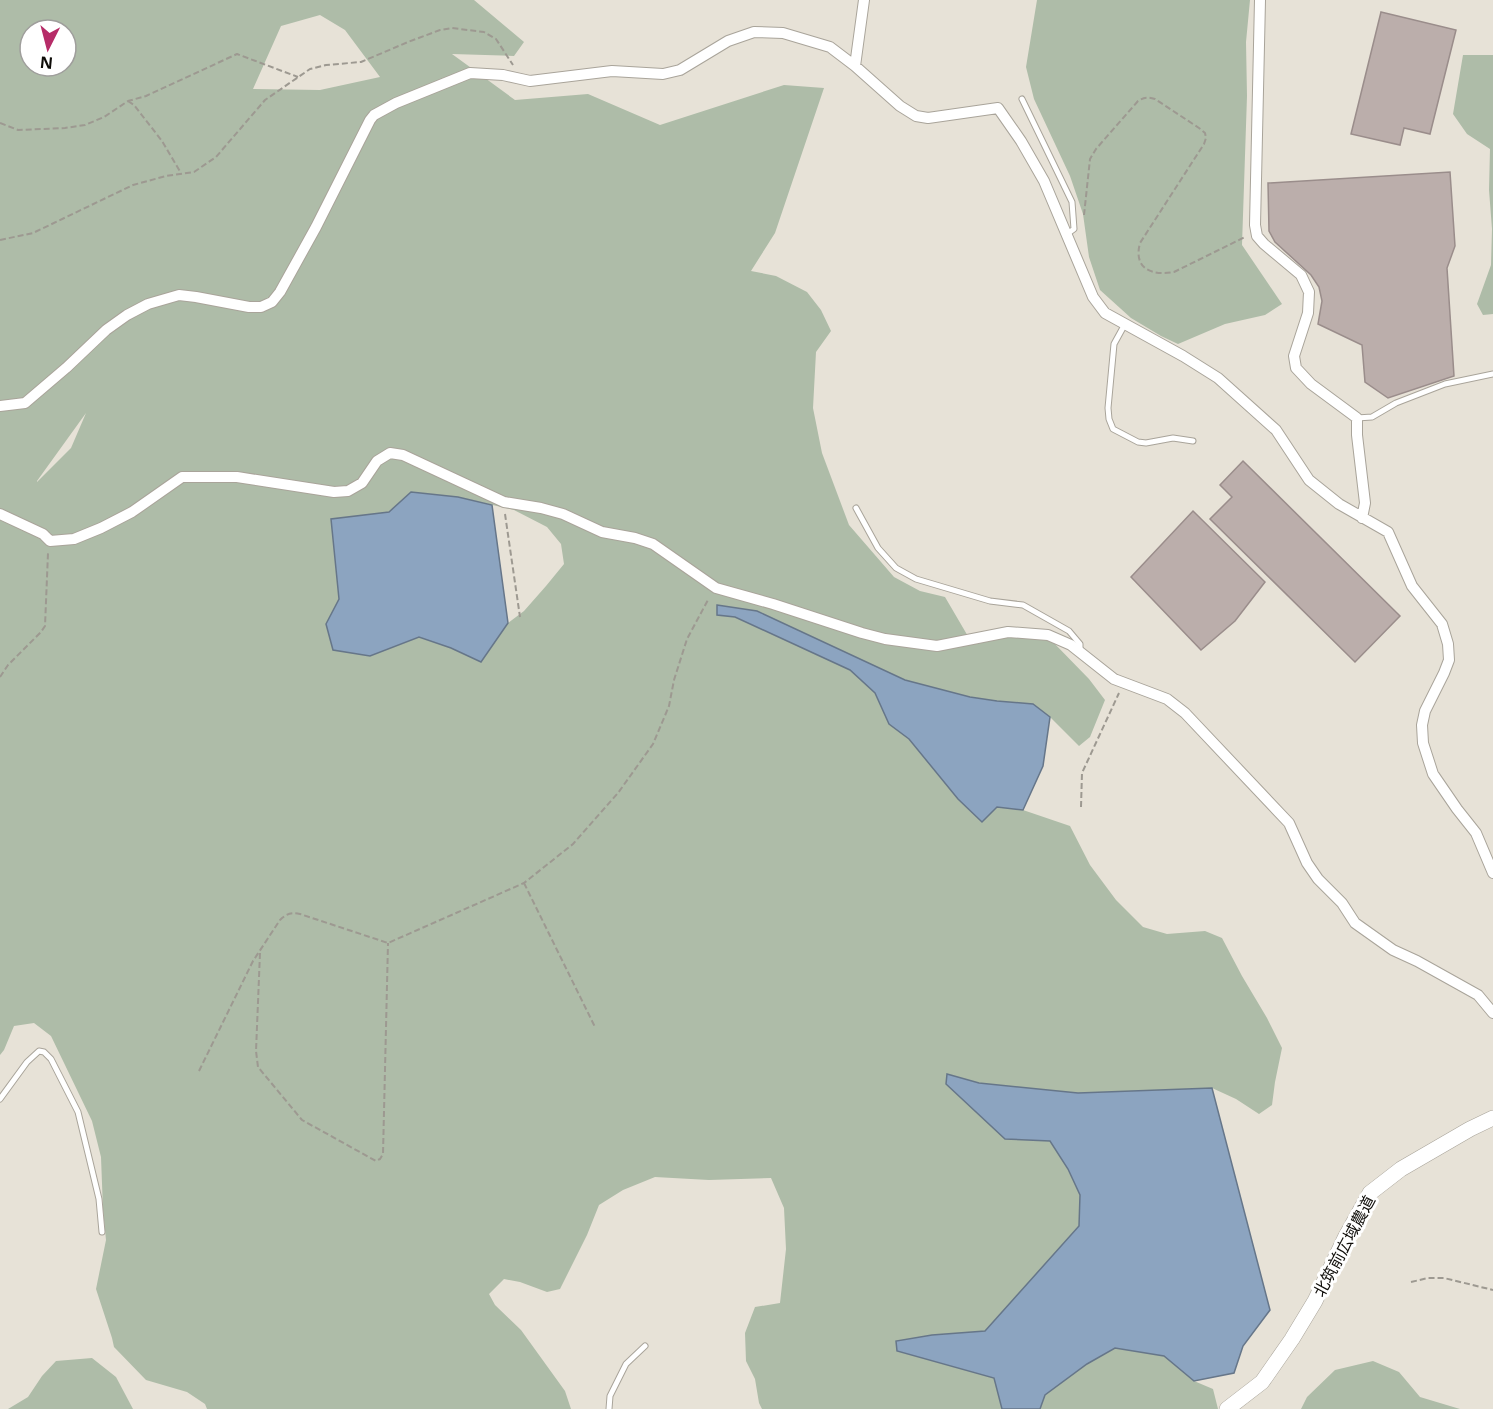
<svg xmlns="http://www.w3.org/2000/svg" width="1493" height="1409" viewBox="0 0 1493 1409" font-family="'Noto Sans','Noto Sans JP',sans-serif">
  <style>
    .green { fill: #aebca8; fill-rule: evenodd }
    .water { fill: #8ca4c0; stroke: #667689; stroke-width: 1.5 }
    .building { fill: #bbaeab; stroke: #9a8d8b; stroke-width: 1.5 }
    .lines { fill: none; stroke-linecap: round; stroke-linejoin: round }
    .lane-casing { stroke: #a9a49a; stroke-width: 7 }
    .street-casing { stroke: #a9a49a; stroke-width: 12 }
    .secondary-casing { stroke: #a9a49a; stroke-width: 16 }
    .path { stroke: #9d9991; stroke-width: 2; stroke-dasharray: 6 3; stroke-linecap: butt }
    .lane { stroke: #fff; stroke-width: 5 }
    .street { stroke: #fff; stroke-width: 10 }
    .secondary { stroke: #fff; stroke-width: 15 }
    .labels { text-anchor: middle; stroke-width: 6; stroke-linejoin: round; paint-order: stroke }
    .street-label { font-size: 16px; fill: #0e0c08; stroke: #fff }
  </style>
  <rect width="100%" height="100%" fill="#e7e2d7"/>
  <path class="green" d="M 0,0 L 474,0 L 524,42 L 514,56 L 452,54 L 515,100 L 588,94 L 660,125 L 784,85 L 824,88 L 775,233 L 751,271 L 776,276 L 807,292 L 821,310 L 831,331 L 816,352 L 813,408 L 822,453 L 849,525 L 894,577 L 920,591 L 945,597 L 969,638 L 1017,635 L 1052,641 L 1089,679 L 1105,700 L 1090,737 L 1079,746 L 1050,717 L 1033,704 L 997,701 L 970,697 L 905,680 L 757,611 L 717,615 L 735,617 L 850,670 L 875,693 L 889,724 L 909,739 L 958,799 L 982,822 L 997,807 L 1023,810 L 1070,826 L 1090,865 L 1116,900 L 1143,927 L 1167,934 L 1205,931 L 1222,938 L 1242,976 L 1267,1018 L 1282,1048 L 1275,1082 L 1272,1105 L 1259,1114 L 1236,1099 L 1212,1088 L 1078,1093 L 979,1083 L 947,1074 L 1005,1139 L 1050,1141 L 1068,1169 L 1080,1195 L 1079,1226 L 985,1331 L 932,1335 L 897,1351 L 994,1378 L 1002,1409 L 762,1409 L 759,1403 L 755,1379 L 746,1361 L 745,1333 L 755,1307 L 780,1303 L 786,1249 L 784,1208 L 771,1178 L 709,1180 L 655,1177 L 623,1190 L 599,1205 L 587,1235 L 560,1289 L 547,1292 L 520,1282 L 504,1279 L 489,1294 L 495,1305 L 521,1330 L 565,1391 L 571,1409 L 207,1409 L 205,1404 L 187,1392 L 146,1380 L 114,1347 L 112,1338 L 96,1289 L 106,1240 L 103,1210 L 101,1157 L 92,1121 L 51,1036 L 34,1023 L 14,1026 L 4,1050 L 0,1055 ZM 320,15 L 345,30 L 380,77 L 320,90 L 253,89 L 281,26 ZM 30,30 L 66,30 L 66,66 L 30,66 ZM 86,413 L 71,448 L 37,482 L 37,481 ZM 411,492 L 458,497 L 514,510 L 547,527 L 561,544 L 564,564 L 546,586 L 524,611 L 508,623 L 481,662 L 451,648 L 419,637 L 370,656 L 326,624 L 339,599 L 332,520 L 389,512 Z
    M 1037,0 L 1250,0 L 1246,42 L 1247,96 L 1242,245 L 1282,304 L 1265,315 L 1225,324 L 1178,344 L 1161,336 L 1131,318 L 1100,290 L 1089,257 L 1083,214 L 1070,176 L 1034,99 L 1026,67 Z
    M 1463,55 L 1493,55 L 1493,314 L 1483,315 L 1477,304 L 1491,265 L 1492,229 L 1489,190 L 1490,149 L 1467,134 L 1453,114 Z
    M 1115,1348 L 1164,1356 L 1194,1381 L 1213,1389 L 1218,1409 L 1040,1409 L 1045,1395 L 1087,1364 Z
    M 92,1358 L 116,1377 L 133,1409 L 8,1409 L 28,1397 L 42,1376 L 56,1361 Z
    M 1373,1361 L 1399,1372 L 1420,1397 L 1460,1409 L 1301,1409 L 1307,1397 L 1335,1370 Z"/>
  <path class="water" d="M 411,492 L 458,497 L 492,505 L 508,623 L 481,662 L 451,648 L 419,637 L 370,656 L 333,650 L 326,624 L 339,599 L 331,519 L 389,512 Z
    M 717,605 L 757,611 L 905,680 L 970,697 L 997,701 L 1033,704 L 1050,717 L 1043,766 L 1023,810 L 997,807 L 982,822 L 958,799 L 909,739 L 889,724 L 875,693 L 850,670 L 735,617 L 717,615 Z
    M 947,1074 L 979,1083 L 1078,1093 L 1212,1088 L 1270,1310 L 1243,1346 L 1234,1373 L 1194,1381 L 1164,1356 L 1115,1348 L 1087,1364 L 1045,1395 L 1040,1409 L 1002,1409 L 994,1378 L 897,1351 L 896,1341 L 932,1335 L 985,1331 L 1079,1226 L 1080,1195 L 1068,1169 L 1050,1141 L 1005,1139 L 946,1084 Z"/>
  <path class="building" d="M 1381,12 L 1456,30 L 1430,134 L 1404,128 L 1400,145 L 1351,134 Z
    M 1450,172 L 1455,246 L 1447,268 L 1454,376 L 1388,398 L 1365,382 L 1362,345 L 1318,324 L 1322,301 L 1319,287 L 1311,275 L 1275,242 L 1269,231 L 1268,183 Z
    M 1243,461 L 1400,616 L 1355,662 L 1210,519 L 1232,497 L 1220,485 Z
    M 1193,511 L 1265,582 L 1235,621 L 1201,650 L 1131,577 Z"/>
  <g class="lines">
    <g class="lane-casing">
      <path id="lane" d="M 1022,99 L 1072,202 L 1074,229 L 1067,234
        M 1125,324 L 1114,344 L 1108,408 L 1109,419 L 1113,429 L 1138,442 L 1146,443 L 1173,438 L 1193,441
        M 1357,418 L 1372,417 L 1396,403 L 1445,384 L 1493,374
        M 856,508 L 878,548 L 896,568 L 916,579 L 990,601 L 1023,605 L 1069,631 L 1080,644 L 1080,651
        M 0,1099 L 27,1062 L 39,1051 L 44,1052 L 51,1059 L 78,1112 L 99,1199 L 102,1232
        M 609,1409 L 610,1396 L 626,1364 L 645,1346"/>
    </g>
    <g class="street-casing">
      <path id="street" d="M 1260,0 L 1255,225 L 1257,236 L 1264,244 L 1301,275 L 1309,292 L 1308,313 L 1294,356 L 1296,368 L 1311,384 L 1357,418 L 1357,435 L 1365,503 L 1362,518
        M 855,66 L 864,0
        M 0,406 L 25,403 L 66,368 L 106,330 L 127,315 L 148,304 L 179,295 L 196,297 L 249,307 L 261,307 L 272,302 L 280,292 L 316,227 L 370,120 L 374,115 L 396,103 L 470,73 L 503,75 L 530,81 L 612,71 L 663,74 L 680,70 L 728,41 L 754,32 L 783,33 L 830,47 L 855,66 L 900,106 L 916,116 L 928,118 L 998,108 L 1021,141 L 1044,181 L 1093,297 L 1105,313 L 1183,356 L 1218,378 L 1276,430 L 1309,480 L 1339,504 L 1388,532 L 1412,586 L 1442,624 L 1448,644 L 1449,660 L 1444,673 L 1425,711 L 1422,725 L 1423,743 L 1433,774 L 1457,809 L 1476,833 L 1493,873
        M 0,514 L 43,534 L 50,541 L 74,539 L 101,528 L 132,512 L 182,477 L 237,477 L 334,492 L 348,491 L 362,483 L 377,461 L 390,453 L 403,455 L 504,502 L 541,508 L 563,514 L 602,532 L 635,538 L 653,544 L 716,588 L 773,604 L 862,633 L 885,639 L 937,646 L 1008,632 L 1048,635 L 1071,645 L 1114,679 L 1167,699 L 1185,713 L 1289,823 L 1307,863 L 1318,879 L 1342,903 L 1355,923 L 1393,950 L 1417,961 L 1478,995 L 1493,1013"/>
    </g>
    <g class="secondary-casing">
      <path id="secondary" d="M 1227,1409 L 1262,1382 L 1292,1339 L 1315,1301 L 1345,1238 L 1370,1193 L 1401,1169 L 1470,1129 L 1493,1118"/>
    </g>
    <path class="path" d="M 128,101 L 134,105 L 162,141 L 181,173
      M 0,123 L 18,130 L 65,128 L 85,125 L 104,117 L 128,101 L 146,96 L 237,54 L 298,77
      M 1084,215 L 1090,159 L 1096,149 L 1138,101 C 1144,97 1148,97 1155,99 L 1199,128 L 1205,133 L 1206,138 L 1204,144 L 1140,243 C 1133,269 1152,276 1174,272 L 1245,237
      M 0,240 L 33,233 L 133,185 L 166,176 L 194,172 L 216,157 L 265,100 L 310,69 L 326,65 L 361,62 L 408,42 L 440,30 L 452,28 L 484,32 L 496,39 L 513,65
      M 505,514 L 520,617
      M 0,677 L 8,665 L 41,632 L 45,626 L 48,553
      M 1081,807 L 1082,773 L 1119,693
      M 524,883 L 595,1027
      M 260,953 L 256,1051 L 258,1067 L 302,1120 L 376,1161 L 380,1159 L 383,1154 L 388,943
      M 199,1071 L 253,961 L 280,920 C 286,914 291,912 300,914 L 388,943 L 524,883 L 573,844 L 618,793 L 653,744 L 669,706 L 674,680 L 687,639 L 709,598
      M 1411,1282 L 1428,1278 L 1444,1278 L 1493,1290"/>
    <use href="#lane" class="lane"/>
    <use href="#street" class="street"/>
    <use href="#secondary" class="secondary"/>
  </g>
  <g class="labels">
    <g class="street-label">
      <text transform="translate(1344 1246) rotate(-62)" y="6">北筑前広域農道</text>
    </g>
  </g>
  <g transform="translate(48 48) rotate(186)"><circle r="28" fill="#ffffff" stroke="#9f9e9c" stroke-width="1.5"/>
  <path d="M0-4.5L10 22L0 15L-10 22Z" fill="#b62c68"/>
  <text y="-9" font-size="16" font-weight="bold" text-anchor="middle" fill="#0e0c08">N</text>
  </g>
</svg>
